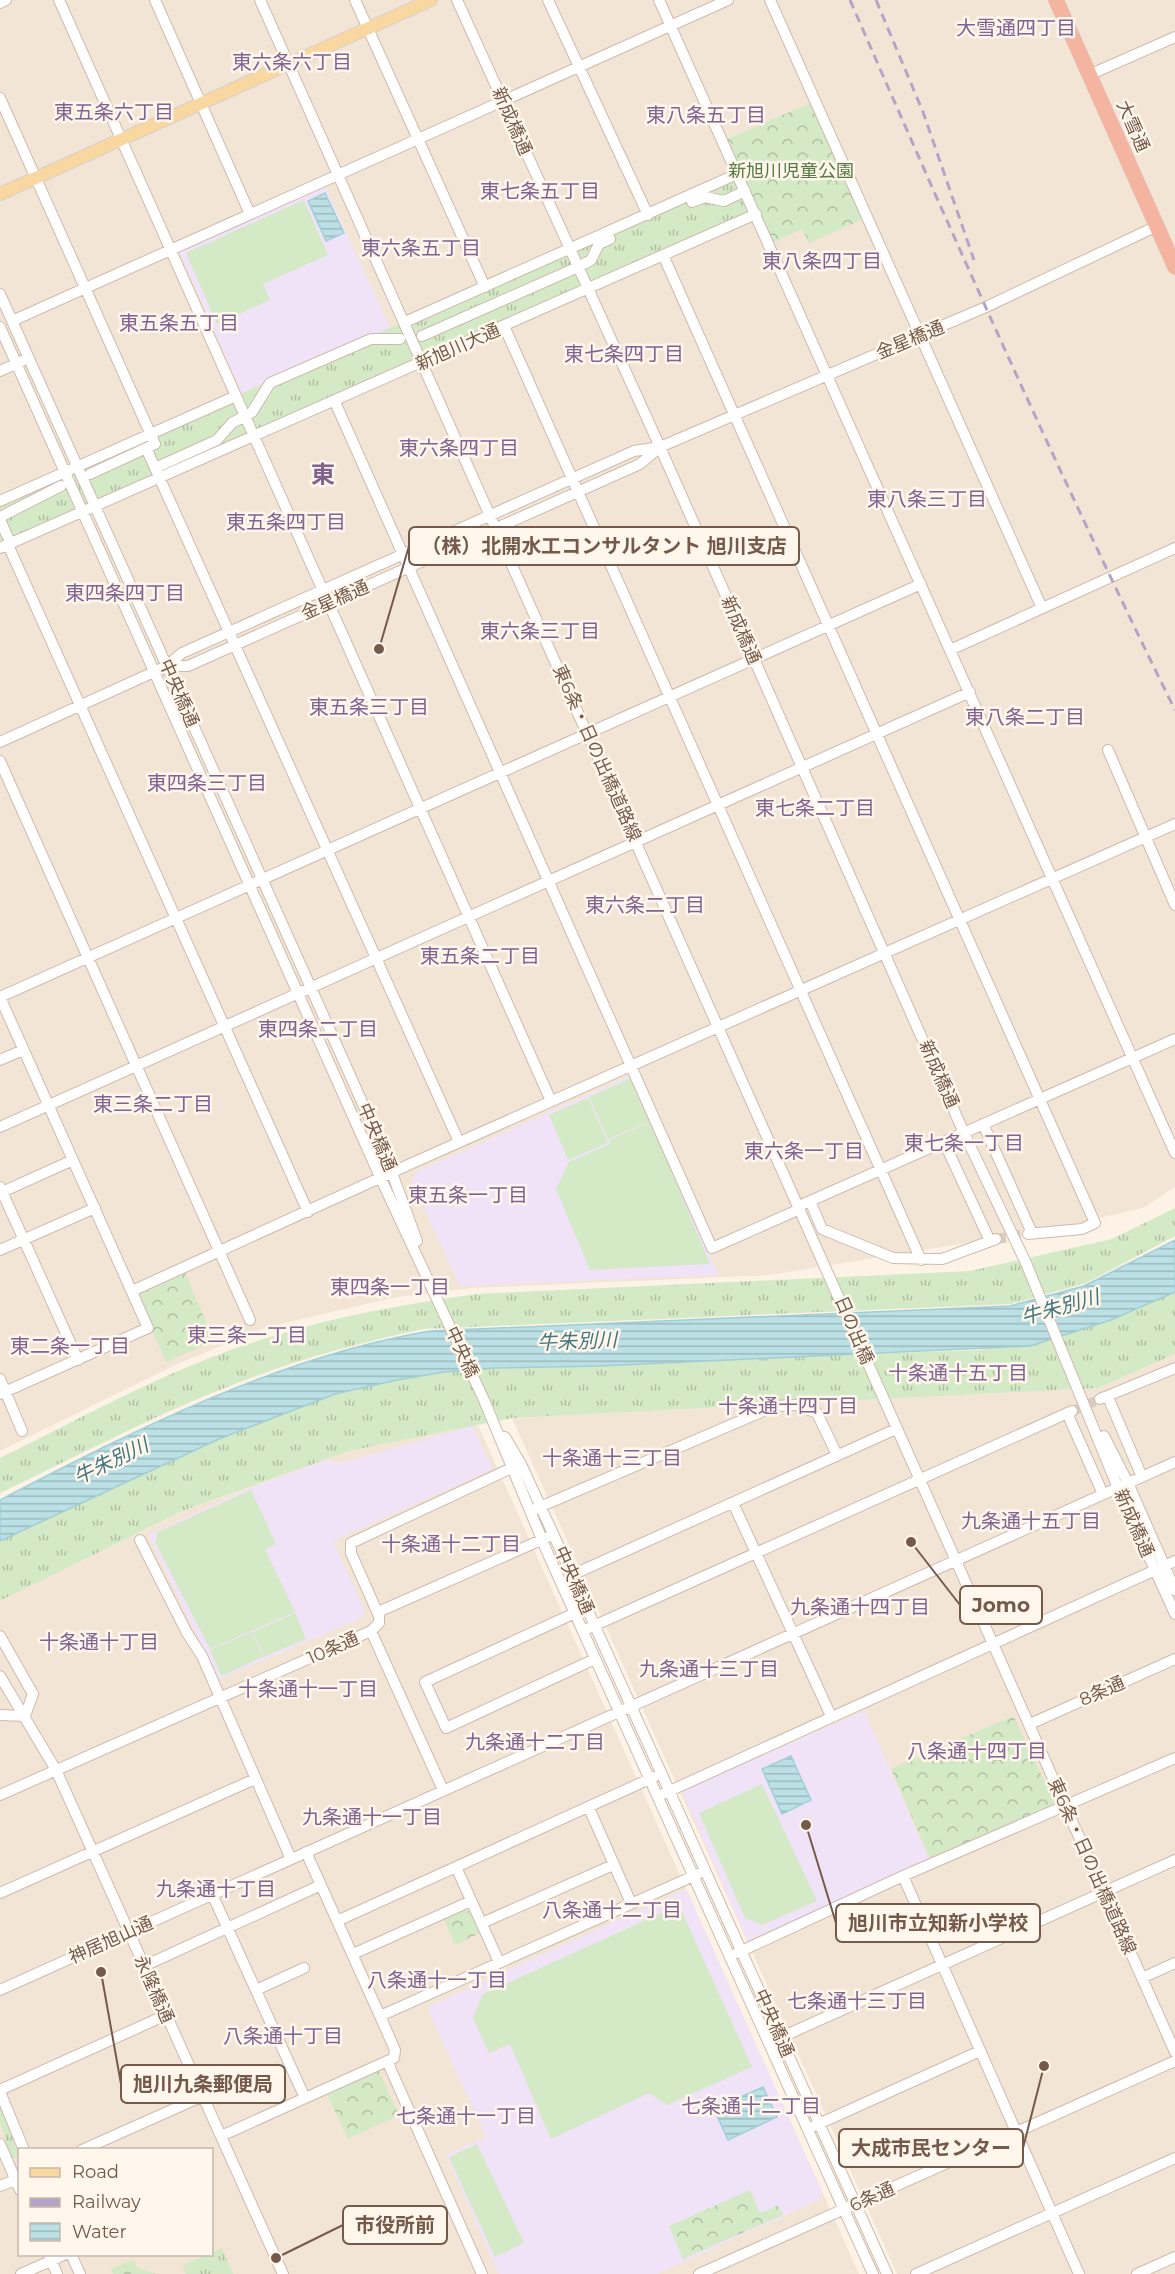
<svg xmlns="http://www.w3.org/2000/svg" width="1175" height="2274" viewBox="0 0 1175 2274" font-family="Montserrat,'Noto Sans JP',sans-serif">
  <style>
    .residential { fill: #f3e5d5; fill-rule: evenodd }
    .education { fill: #f0e3f8 }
    .grass { fill: url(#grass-tufts) }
    .forest { fill: url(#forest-crowns) }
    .pitch { fill: #d4e9c5 }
    .water { fill: url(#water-rules); stroke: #a1cfd7; stroke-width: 1.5 }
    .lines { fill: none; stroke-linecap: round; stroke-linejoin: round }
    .minor-tunnel { stroke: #dacdbf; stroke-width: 10; stroke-dasharray: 10 5; stroke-linecap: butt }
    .minor-casing { stroke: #cdbbad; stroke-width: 12 }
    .major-casing { stroke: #d8d1cd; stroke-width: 14 }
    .highway-casing { stroke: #d8d1cd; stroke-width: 16 }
    .minor { stroke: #fff; stroke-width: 10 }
    .major { stroke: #f9d7a0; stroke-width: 12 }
    .highway { stroke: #f4b49f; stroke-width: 15 }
    .rail { stroke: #b6a4c6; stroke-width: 3; stroke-dasharray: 9 6; stroke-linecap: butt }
    .labels { text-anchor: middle; stroke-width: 5; stroke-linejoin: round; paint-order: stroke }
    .street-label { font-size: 18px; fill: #755a4b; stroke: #fff7ec }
    .park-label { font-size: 18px; fill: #547a43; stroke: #fff7ec }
    .neighbourhood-label { font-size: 20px; fill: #816391; stroke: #fff7ec }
    .water-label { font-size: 20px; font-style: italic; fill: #437780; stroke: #fff7ec }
    .district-label { font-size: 24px; font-weight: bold; fill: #816391; stroke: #fff7ec }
    .leader { fill: none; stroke: #755a4b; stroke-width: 2 }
    .callout-dot { fill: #755a4b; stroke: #fff7ec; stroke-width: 2 }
    .callout { fill: #fff7ec; stroke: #755a4b; stroke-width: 2 }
    .callout-label { font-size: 20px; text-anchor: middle; font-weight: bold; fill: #755a4b }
  </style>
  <defs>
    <pattern id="grass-tufts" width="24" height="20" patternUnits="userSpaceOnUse" patternTransform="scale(1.5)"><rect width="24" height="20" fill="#d4e9c5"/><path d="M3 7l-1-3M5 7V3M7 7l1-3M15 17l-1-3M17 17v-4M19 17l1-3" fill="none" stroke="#b1c0a2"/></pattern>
    <pattern id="forest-crowns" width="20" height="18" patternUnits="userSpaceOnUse" patternTransform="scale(1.5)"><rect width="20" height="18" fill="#d4e9c5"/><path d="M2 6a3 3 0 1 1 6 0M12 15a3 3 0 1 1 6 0" fill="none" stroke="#b1c0a2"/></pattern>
    <pattern id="water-rules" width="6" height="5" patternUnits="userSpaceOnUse" patternTransform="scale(1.5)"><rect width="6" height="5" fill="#bbe0e5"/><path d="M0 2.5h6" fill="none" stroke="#9db9bc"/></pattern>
  </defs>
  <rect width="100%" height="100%" fill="#fcf3e6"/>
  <path class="residential" d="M 0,0 L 1175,0 L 1175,1187 L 1143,1208 L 1048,1230 L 770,1275 L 472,1288 L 397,1297 L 267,1327 L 173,1366 L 0,1451 Z
    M 1175,1354 L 1175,2274 L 897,2274 L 512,1418 L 1098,1388 Z
    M 478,1425 L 859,2274 L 0,2274 L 0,1601 L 186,1510 L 349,1451 ZM 20,2150 L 212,2150 L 212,2254 L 20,2254 Z"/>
  <path class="education" d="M 325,186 L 390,328 L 242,393 L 179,251 Z
    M 628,1077 L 633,1079 L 719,1275 L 460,1286 L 412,1182 L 416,1172 Z
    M 472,1426 L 493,1469 L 333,1541 L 365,1611 L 361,1618 L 219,1680 L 148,1535 L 250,1488 L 326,1460 L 342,1463 Z
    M 864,1711 L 929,1859 L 748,1941 L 682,1791 Z
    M 686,1889 L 822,2192 L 819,2200 L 657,2274 L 499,2274 L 446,2155 L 486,2137 L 427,2007 Z"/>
  <path class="grass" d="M 737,174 L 756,214 L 0,548 L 0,501 Z
    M 1175,1208 L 1175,1236 L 1086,1283 L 1011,1304 L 423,1329 C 364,1342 305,1357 248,1379 C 163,1410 82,1454 0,1493 L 0,1458 C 87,1415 174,1366 267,1338 C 335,1316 407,1304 477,1294 L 970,1271 L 1112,1239 Z
    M 1175,1292 L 1175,1354 L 1098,1388 L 512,1418 L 349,1451 L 185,1510 L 0,1601 L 0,1541 L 219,1439 L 335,1394 L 397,1380 L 444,1372 L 498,1368 L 979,1350 L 1078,1330 L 1111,1320 Z
    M 0,2104 L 19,2156 L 11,2159 L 0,2122 Z
    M 222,2248 L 233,2274 L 186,2274 L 183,2265 Z"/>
  <path class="forest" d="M 815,101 L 868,217 L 809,243 L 802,229 L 770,244 L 723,141 Z
    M 185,1272 L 214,1341 L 166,1362 L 136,1293 Z
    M 1013,1716 L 1056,1805 L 930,1859 L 891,1769 Z
    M 464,1910 L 470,1912 L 480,1933 L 455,1945 L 444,1920 Z
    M 379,2071 L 399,2115 L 348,2139 L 327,2094 Z
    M 750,2190 L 760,2213 L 779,2205 L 783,2215 L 683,2259 L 669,2226 Z
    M 133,2260 L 137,2268 L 156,2274 L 113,2274 L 111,2269 Z"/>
  <path class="pitch" d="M 304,200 L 328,255 L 263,284 L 270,300 L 217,324 L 186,253 Z
    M 629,1079 L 632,1080 L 651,1121 L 608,1139 L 589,1097 Z
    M 588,1098 L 608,1143 L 568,1160 L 549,1115 Z
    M 651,1122 L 710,1264 L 590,1270 L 556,1189 L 569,1162 L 610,1144 L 609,1140 Z
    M 251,1490 L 276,1544 L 265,1549 L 295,1612 L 210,1649 L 155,1542 L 158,1532 Z
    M 295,1613 L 306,1639 L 264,1657 L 253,1632 Z
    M 252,1632 L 263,1657 L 221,1676 L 210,1650 Z
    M 762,1784 L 817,1901 L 762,1925 L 745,1918 L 699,1813 Z
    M 679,1905 L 752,2067 L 667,2105 L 649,2093 L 551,2139 L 510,2044 L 489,2053 L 473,2018 L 483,1994 Z
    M 477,2144 L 524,2243 L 495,2257 L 449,2157 Z"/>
  <path class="water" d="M 325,193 L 344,233 L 326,241 L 308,201 Z
    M 1175,1240 L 1175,1292 L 1111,1320 L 1030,1346 L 600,1366 L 498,1368 L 444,1372 L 397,1380 L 335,1394 L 219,1439 L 0,1541 L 0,1500 C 137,1429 278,1357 430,1331 L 1010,1306 L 1084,1286 Z
    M 791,1756 L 811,1800 L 782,1814 L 762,1769 Z
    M 763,2087 L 777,2117 L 728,2140 L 714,2109 Z"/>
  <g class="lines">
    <path class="minor-tunnel" d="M 996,1239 L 1028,1234
      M 1072,1411 L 1100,1399"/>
    <g class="minor-casing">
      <path id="minor" d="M 59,0 L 551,1101
        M 155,0 L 250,214
        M 260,0 L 1175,2052
        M 355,0 L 485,287
        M 457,0 L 660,447 L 964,1133 L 1026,1263 L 1118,1488 L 1175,1614
        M 548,0 L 648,215
        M 659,0 L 1175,1153
        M 770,0 L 1042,608
        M 0,3 L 6,0
        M 1089,75 L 1175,37
        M 0,98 L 155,444 L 90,474
        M 692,202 L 705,197 L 724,201 L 745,191
        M 663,255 L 1095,1223 L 1082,1229 L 1028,1234
        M 0,294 L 384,1151 L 417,1241
        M 12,321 L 728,0
        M 405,322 L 737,174
        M 504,326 L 921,1260
        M 0,327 L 381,1179 L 484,1400 L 548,1554 L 873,2274
        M 422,336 L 578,267 L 591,260 L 599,244 L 610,239
        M 0,371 L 22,361
        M 335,402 L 712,1248 L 800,1209
        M 146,448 L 459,1142
        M 155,468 L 217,440 L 232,423 L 252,412 L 270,383 L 371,339 L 400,339
        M 0,501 L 236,396
        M 0,517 L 61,486
        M 0,520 L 11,544
        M 8,545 L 308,1212
        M 0,548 L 756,214
        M 950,650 L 1175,548
        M 167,666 L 188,666 L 235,645 L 640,464 L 660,447
        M 0,742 L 167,666 L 182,653 L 634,451 L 660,447 L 986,307 L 1157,226
        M 1108,750 L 1175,905
        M 0,761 L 250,1320
        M 0,997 L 921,584
        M 0,997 L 148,1328 L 0,1394
        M 0,1060 L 23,1050
        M 983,1124 L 1032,1233
        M 0,1127 L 970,692
        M 944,1142 L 989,1239
        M 0,1187 L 78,1360
        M 0,1193 L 73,1160
        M 810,1201 L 822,1229 L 893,1258 L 942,1259 L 996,1239
        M 799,1206 L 1175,1039
        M 0,1250 L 95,1208
        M 132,1291 L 408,1165 L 1175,824
        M 0,1379 L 22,1431
        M 1108,1397 L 1142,1477
        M 1100,1399 L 1175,1368
        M 1067,1413 L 1103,1494
        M 1104,1436 L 1128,1483 L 1175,1590
        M 505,1437 L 521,1464 L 572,1575 L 887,2274
        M 733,1503 L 831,1716
        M 535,1509 L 775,1406 L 796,1405 L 817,1413 L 837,1455
        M 140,1540 L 187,1633 L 202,1656 L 291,1859
        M 572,1575 L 896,1429
        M 378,1612 L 548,1537
        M 575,1613 L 425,1682 L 446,1728 L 595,1659
        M 589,1628 L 1072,1411
        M 371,1631 L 443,1790
        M 0,1636 L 33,1694 L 25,1716 L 0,1715
        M 0,1676 L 56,1770 L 283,2274
        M 1030,1724 L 1175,1659
        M 663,1794 L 1175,1561
        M 0,1795 L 371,1631 L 379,1623 L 379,1616 L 351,1553 L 351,1543 L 518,1465
        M 589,1808 L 631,1903
        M 456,1867 L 499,1962
        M 903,1876 L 1079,2274
        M 0,1893 L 255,1779
        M 212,1894 L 305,2098
        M 337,1921 L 654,1777
        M 482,1923 L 613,1865
        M 737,1953 L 903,1876 L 1175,1758
        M 353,1954 L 471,1901
        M 144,1966 L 321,1885
        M 1142,1978 L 1175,1963
        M 0,1990 L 1175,1462
        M 256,1990 L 304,1968
        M 380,2016 L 698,1874
        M 775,2040 L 1175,1860
        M 387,2061 L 482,2274
        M 0,2090 L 166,2015
        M 0,2092 L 24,2150
        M 814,2126 L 980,2051
        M 221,2136 L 394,2058 L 395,2050 L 380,2016 L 306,1852
        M 0,2144 L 20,2190
        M 82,2150 L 203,2096
        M 0,2186 L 20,2178
        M 71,2254 L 80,2274
        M 49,2255 L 57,2274
        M 21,2274 L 66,2254
        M 699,2274 L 1175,2061
        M 916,2274 L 1175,2158
        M 1137,2274 L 1175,2257"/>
    </g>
    <g class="major-casing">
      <path id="major" d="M 0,194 L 431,0"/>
    </g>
    <g class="highway-casing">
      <path id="highway" d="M 1056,0 L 1175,267"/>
    </g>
    <use href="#minor" class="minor"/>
    <use href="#major" class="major"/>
    <use href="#highway" class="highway"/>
    <path class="rail" d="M 850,0 C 954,239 1060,477 1175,710
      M 876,0 L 923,112 L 974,260"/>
  </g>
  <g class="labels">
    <g class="street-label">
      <text transform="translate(512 121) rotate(66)" y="6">新成橋通</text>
      <text transform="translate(1133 126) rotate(66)" y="6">大雪通</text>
      <text transform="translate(910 340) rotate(-23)" y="6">金星橋通</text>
      <text transform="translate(458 347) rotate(-24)" y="6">新旭川大通</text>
      <text transform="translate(335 600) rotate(-24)" y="6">金星橋通</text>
      <text transform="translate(741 630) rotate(66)" y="6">新成橋通</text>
      <text transform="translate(179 693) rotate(66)" y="6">中央橋通</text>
      <text transform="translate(597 753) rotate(66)" y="6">東6条・日の出橋道路線</text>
      <text transform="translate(939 1074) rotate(66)" y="6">新成橋通</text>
      <text transform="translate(377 1137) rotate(67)" y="6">中央橋通</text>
      <text transform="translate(854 1330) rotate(67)" y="6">日の出橋</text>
      <text transform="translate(462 1352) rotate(65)" y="6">中央橋</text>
      <text transform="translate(1134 1523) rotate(66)" y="6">新成橋通</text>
      <text transform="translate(574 1580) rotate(66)" y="6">中央橋通</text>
      <text transform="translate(333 1648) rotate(-24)" y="6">10条通</text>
      <text transform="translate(1102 1691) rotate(-24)" y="6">8条通</text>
      <text transform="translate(1092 1866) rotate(66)" y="6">東6条・日の出橋道路線</text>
      <text transform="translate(111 1940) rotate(-24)" y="6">神居旭山通</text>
      <text transform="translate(154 1989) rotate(66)" y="6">永隆橋通</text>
      <text transform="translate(774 2023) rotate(66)" y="6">中央橋通</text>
      <text transform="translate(872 2197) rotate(-24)" y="6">6条通</text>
    </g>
    <g class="park-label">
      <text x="791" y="177">新旭川児童公園</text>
    </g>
    <g class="neighbourhood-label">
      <text x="1016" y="35">大雪通四丁目</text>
      <text x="292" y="69">東六条六丁目</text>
      <text x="114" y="119">東五条六丁目</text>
      <text x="706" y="122">東八条五丁目</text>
      <text x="540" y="198">東七条五丁目</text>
      <text x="421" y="255">東六条五丁目</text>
      <text x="822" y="268">東八条四丁目</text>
      <text x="179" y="330">東五条五丁目</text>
      <text x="624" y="361">東七条四丁目</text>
      <text x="459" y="455">東六条四丁目</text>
      <text x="927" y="506">東八条三丁目</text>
      <text x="286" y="529">東五条四丁目</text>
      <text x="125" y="600">東四条四丁目</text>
      <text x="540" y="638">東六条三丁目</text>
      <text x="369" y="714">東五条三丁目</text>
      <text x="1025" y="724">東八条二丁目</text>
      <text x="207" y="790">東四条三丁目</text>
      <text x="815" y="815">東七条二丁目</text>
      <text x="645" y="912">東六条二丁目</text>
      <text x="480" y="963">東五条二丁目</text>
      <text x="318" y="1036">東四条二丁目</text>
      <text x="153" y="1111">東三条二丁目</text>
      <text x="964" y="1150">東七条一丁目</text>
      <text x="804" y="1158">東六条一丁目</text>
      <text x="468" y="1202">東五条一丁目</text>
      <text x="390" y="1294">東四条一丁目</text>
      <text x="247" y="1342">東三条一丁目</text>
      <text x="70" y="1353">東二条一丁目</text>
      <text x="958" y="1380">十条通十五丁目</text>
      <text x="788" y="1413">十条通十四丁目</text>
      <text x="612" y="1465">十条通十三丁目</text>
      <text x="1031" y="1528">九条通十五丁目</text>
      <text x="451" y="1551">十条通十二丁目</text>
      <text x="860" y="1614">九条通十四丁目</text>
      <text x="99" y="1649">十条通十丁目</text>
      <text x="709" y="1676">九条通十三丁目</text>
      <text x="308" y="1696">十条通十一丁目</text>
      <text x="535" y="1749">九条通十二丁目</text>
      <text x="977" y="1758">八条通十四丁目</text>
      <text x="372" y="1824">九条通十一丁目</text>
      <text x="216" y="1896">九条通十丁目</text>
      <text x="612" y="1917">八条通十二丁目</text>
      <text x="437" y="1987">八条通十一丁目</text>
      <text x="857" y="2008">七条通十三丁目</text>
      <text x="283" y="2043">八条通十丁目</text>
      <text x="751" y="2113">七条通十二丁目</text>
      <text x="466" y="2123">七条通十一丁目</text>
    </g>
    <g class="water-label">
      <text transform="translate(1060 1307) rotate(-16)" y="7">牛朱別川</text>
      <text transform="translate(577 1341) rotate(-2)" y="7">牛朱別川</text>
      <text transform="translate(111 1461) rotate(-26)" y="7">牛朱別川</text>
    </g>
    <g class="district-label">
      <text x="323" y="483">東</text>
    </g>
  </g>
  <path class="leader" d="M379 649L409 546M911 1542L960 1605M806 1825L836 1923M101 1972L121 2084M1044 2066L1023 2148M276 2258L343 2225"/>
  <g class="callout-dot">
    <circle cx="379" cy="649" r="6"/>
    <circle cx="911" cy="1542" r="6"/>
    <circle cx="806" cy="1825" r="6"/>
    <circle cx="101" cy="1972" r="6"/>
    <circle cx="1044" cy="2066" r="6"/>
    <circle cx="276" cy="2258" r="6"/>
  </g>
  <g class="callout">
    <rect x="409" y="527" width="390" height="38" rx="6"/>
    <rect x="960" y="1586" width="82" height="38" rx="6"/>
    <rect x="836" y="1904" width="204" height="38" rx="6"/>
    <rect x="121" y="2065" width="164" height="38" rx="6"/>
    <rect x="839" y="2129" width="184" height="38" rx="6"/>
    <rect x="343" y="2206" width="104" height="38" rx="6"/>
  </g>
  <g class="callout-label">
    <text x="604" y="553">（株）北開水工コンサルタント 旭川支店</text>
    <text x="1001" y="1612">Jomo</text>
    <text x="938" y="1930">旭川市立知新小学校</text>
    <text x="203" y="2091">旭川九条郵便局</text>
    <text x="931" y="2155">大成市民センター</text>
    <text x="395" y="2232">市役所前</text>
  </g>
  <rect x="18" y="2148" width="195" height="108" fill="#fff7ec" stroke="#c8b8ac" stroke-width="1.5"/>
  <rect x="30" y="2168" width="30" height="9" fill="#f9d7a0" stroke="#c8b8ac" stroke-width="1.5"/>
  <text x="72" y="2178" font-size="18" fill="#755a4b">Road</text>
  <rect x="30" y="2198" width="30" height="9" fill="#b6a4c6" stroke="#c8b8ac" stroke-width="1.5"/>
  <text x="72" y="2208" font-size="18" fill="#755a4b">Railway</text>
  <rect x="30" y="2223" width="30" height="18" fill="url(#water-rules)" stroke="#c8b8ac" stroke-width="1.5"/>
  <text x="72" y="2238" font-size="18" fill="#755a4b">Water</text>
</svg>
